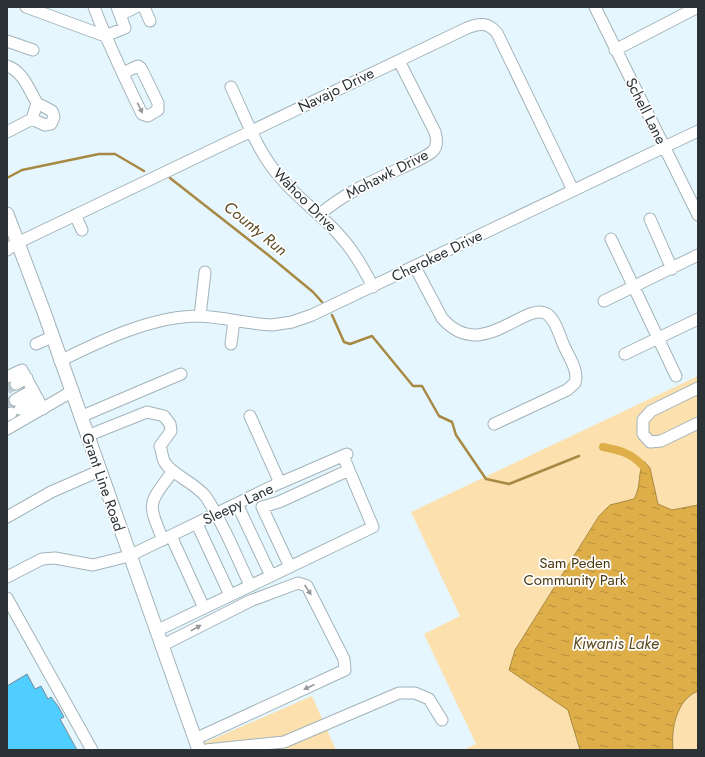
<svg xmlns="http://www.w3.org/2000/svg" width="705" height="757" viewBox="0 0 705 757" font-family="Jost,sans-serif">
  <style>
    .green { fill: #fce0ad }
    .water { fill: url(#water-ripples); stroke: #a88943 }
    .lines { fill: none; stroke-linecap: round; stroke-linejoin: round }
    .stream { stroke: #a88943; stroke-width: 2.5 }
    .canal { stroke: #deae49; stroke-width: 8 }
    .building { fill: #4fceff; stroke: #798991 }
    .minor-tunnel { stroke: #c0cfd7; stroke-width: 11; stroke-dasharray: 11 5.5; stroke-linecap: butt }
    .minor-casing { stroke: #a2b3ba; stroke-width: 13 }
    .major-casing { stroke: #a2b3ba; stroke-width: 15 }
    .minor { stroke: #fff; stroke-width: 11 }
    .major { stroke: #fff; stroke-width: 13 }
    .oneway { fill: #95989a }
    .labels { text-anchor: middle; stroke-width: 3.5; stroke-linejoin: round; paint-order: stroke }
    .street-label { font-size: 15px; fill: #2b3235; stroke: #fff }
    .park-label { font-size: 15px; fill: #4e3a10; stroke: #fff }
    .water-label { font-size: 16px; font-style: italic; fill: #5e4a21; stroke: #fff }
  </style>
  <defs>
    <pattern id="water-ripples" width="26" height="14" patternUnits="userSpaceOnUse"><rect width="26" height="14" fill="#deae49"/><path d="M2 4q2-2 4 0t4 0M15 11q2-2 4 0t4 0" fill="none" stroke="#b48e3e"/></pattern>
  </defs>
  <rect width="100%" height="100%" fill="#e5f6ff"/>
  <path class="green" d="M 698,376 L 698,750 L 463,750 L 476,744 L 424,634 L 460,616 L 411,512 Z
    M 312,696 L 336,750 L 199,750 L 197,746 Z"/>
  <path class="water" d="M 644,461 L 650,468 L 658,504 L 672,510 L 698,505 L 698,691 C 676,700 671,729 673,750 L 580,750 L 568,710 L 509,670 L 515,650 L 599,516 L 610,505 L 634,499 C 642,485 637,474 644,461 Z"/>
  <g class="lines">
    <path class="stream" d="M 7,178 L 22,170 L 99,154 L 115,154 L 144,171
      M 170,178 L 267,254 L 313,292 L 322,302
      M 332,315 L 344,342 L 350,344 L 372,336 L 413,386 L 422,386 L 439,416 L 452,422 L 456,435 L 486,479 L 509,484 L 579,456"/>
    <path class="canal" d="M 603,447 C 619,450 631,453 642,465"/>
  </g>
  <path class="building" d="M 27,674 L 35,689 L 41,686 L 48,699 L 51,697 L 58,706 L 64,717 L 60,719 L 77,750 L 7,750 L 7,686 Z"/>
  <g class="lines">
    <path class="minor-tunnel" d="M 7,389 L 16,384
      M 7,404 L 15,400"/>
    <g class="minor-casing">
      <path id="minor" d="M 26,7 L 105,36 L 125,28 L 117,7
        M 94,7 C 108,44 125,79 142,114 L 148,116 L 158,110 L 158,103 L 141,68 L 138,66 L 123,73
        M 144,7 L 150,21
        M 595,7 L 698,215
        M 120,15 L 136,7
        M 7,41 L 33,50
        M 615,50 L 698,7
        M 7,66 C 23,71 29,90 37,103 L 32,119 L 7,132
        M 231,87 C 245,116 257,151 279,176 C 297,198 321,214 340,236 C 354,251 364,269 373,287
        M 32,119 L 45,125 L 51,124 L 54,117 L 52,111 L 37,103
        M 75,215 L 82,230
        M 319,215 C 343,194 370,182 399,169 C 409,164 423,159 432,152 C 438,147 437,139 435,132 L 399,61
        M 650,219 L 672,269
        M 611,239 L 676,376
        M 7,250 L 15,244 L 467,28 C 479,23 488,22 497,33 L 573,190
        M 415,267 L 442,318 C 482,364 525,300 547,314 C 556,320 560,337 564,346 C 569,357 579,371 575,383 L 567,390 L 494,424
        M 604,301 L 698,255
        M 200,316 L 205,272
        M 36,344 L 52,337
        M 231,344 L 234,321
        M 625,354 L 698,319
        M 60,361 C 102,340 153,316 199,316 C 224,317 248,324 272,325 L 292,322 L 312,315 L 698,131
        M 7,377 L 22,370 L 43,409
        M 16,384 L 27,378
        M 698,388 L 651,411 L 643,420 L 643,434 L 650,442 L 661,441 L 698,423
        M 15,400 L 33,390
        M 20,409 L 38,399
        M 7,415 L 11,413
        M 250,416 L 280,483
        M 80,417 L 181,374
        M 7,429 L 71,392
        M 87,436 L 147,412 L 164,416 L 170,424 L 171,431 L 160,446 C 162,451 162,457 164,461 C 170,474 196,483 206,497 C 224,524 236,556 250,585
        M 237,504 L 271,576
        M 7,517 L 51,492 L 99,471
        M 197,524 L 230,595
        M 171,536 L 204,608
        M 163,540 C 147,501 148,505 173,471
        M 290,567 L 262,507 L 279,502 L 349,470
        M 7,577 L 42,559 L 55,558 L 93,565 L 129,556 L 273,486 L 347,454
        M 7,598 L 92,750
        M 156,631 L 373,527 L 343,456
        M 161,646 L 250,601 L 298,583 L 307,586 L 344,659 L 345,670 L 195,739
        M 206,750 L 284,742 L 399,693 L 415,693 L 429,699 L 442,720"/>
    </g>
    <g class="major-casing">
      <path id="major" d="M 7,214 L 44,312 L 199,750"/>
    </g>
    <use href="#minor" class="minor"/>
    <use href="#major" class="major"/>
  </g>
  <defs><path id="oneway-solid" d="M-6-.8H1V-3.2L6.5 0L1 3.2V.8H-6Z"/></defs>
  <g class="oneway">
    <use href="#oneway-solid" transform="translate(140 108) rotate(63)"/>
    <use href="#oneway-solid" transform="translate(308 590) rotate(57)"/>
    <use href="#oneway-solid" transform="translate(196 628) rotate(-29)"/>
    <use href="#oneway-solid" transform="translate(309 687) rotate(155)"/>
  </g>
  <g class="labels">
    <g class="street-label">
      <text transform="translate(336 90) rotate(-26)" y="5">Navajo Drive</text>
      <text transform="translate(646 111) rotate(63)" y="5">Schell Lane</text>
      <text transform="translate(387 174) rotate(-27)" y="5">Mohawk Drive</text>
      <text transform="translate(305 200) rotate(45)" y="5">Wahoo Drive</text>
      <text transform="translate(437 256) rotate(-26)" y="5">Cherokee Drive</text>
      <text transform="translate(103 482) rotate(71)" y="5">Grant Line Road</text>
      <text transform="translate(238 504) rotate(-26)" y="5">Sleepy Lane</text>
    </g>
    <g class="park-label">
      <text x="575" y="568">Sam Peden<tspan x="575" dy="17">Community Park</tspan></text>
    </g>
    <g class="water-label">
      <text transform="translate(256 228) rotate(39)" y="6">County Run</text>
      <text x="616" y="649">Kiwanis Lake</text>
    </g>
  </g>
  <rect width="705" height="757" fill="none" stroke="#2b3235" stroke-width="16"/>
</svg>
